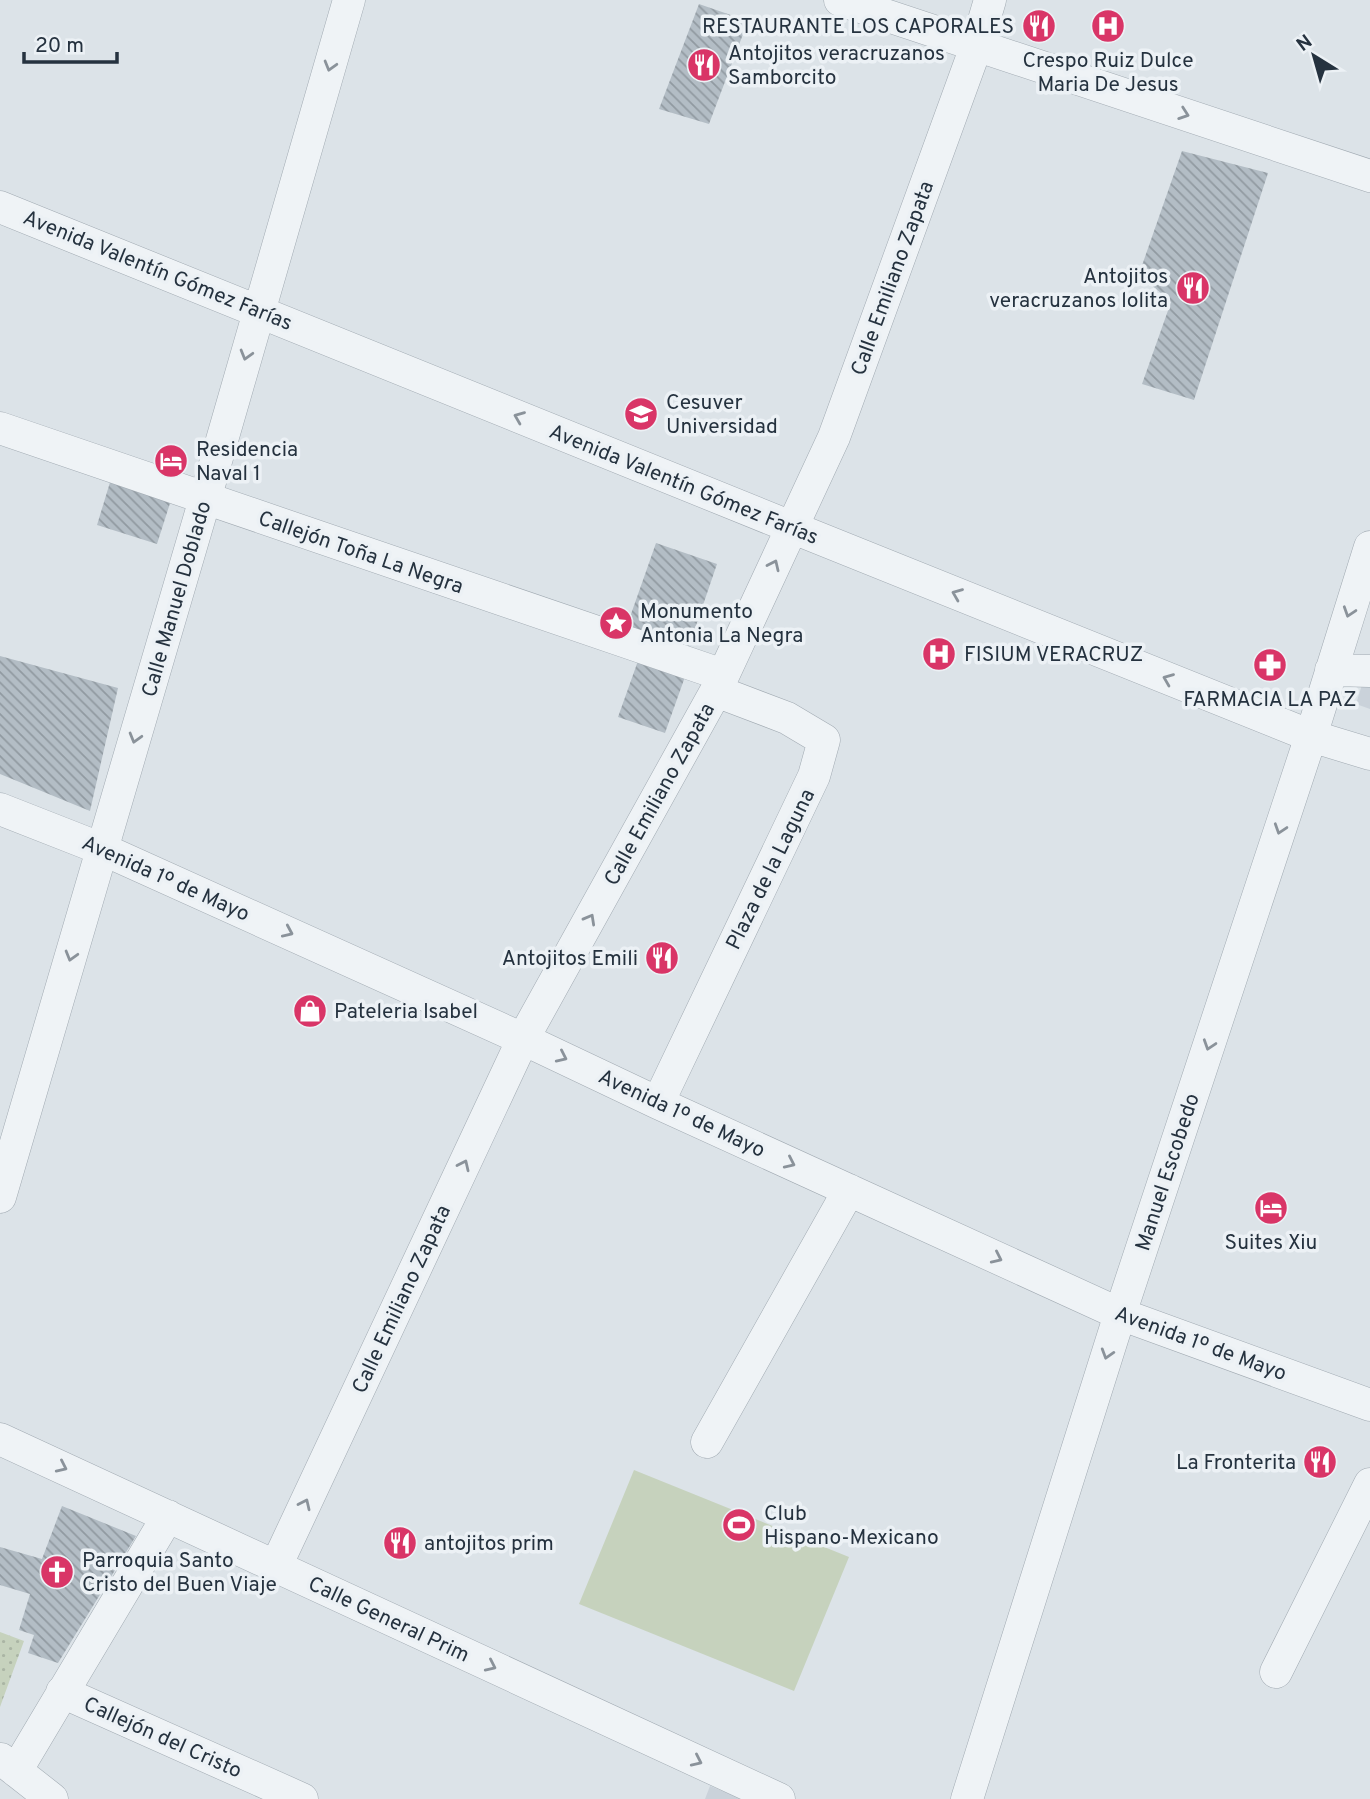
<svg xmlns="http://www.w3.org/2000/svg" width="1370" height="1799" viewBox="0 0 1370 1799" font-family="Overpass,sans-serif">
  <style>
    .built { fill: #cad2da }
    .grass { fill: url(#grass-dots) }
    .garden { fill: #c6d2bd }
    .building { fill: url(#building-back-hatch) }
    .lines { fill: none; stroke-linecap: round; stroke-linejoin: round }
    .minor-casing { stroke: #a1aab2; stroke-width: 33 }
    .minor { stroke: #eff3f6; stroke-width: 32 }
    .oneway { stroke: #8a929a }
    .labels { text-anchor: middle; stroke-width: 7; stroke-linejoin: round; paint-order: stroke }
    .poi-label { font-size: 21px; fill: #25323f; stroke: #ecf1f5; text-anchor: start }
    .street-label { font-size: 21px; fill: #25323f; stroke: #ecf1f5 }
  </style>
  <defs>
    <pattern id="grass-dots" width="8" height="8" patternUnits="userSpaceOnUse" patternTransform="scale(1.75)"><rect width="8" height="8" fill="#c6d2bd"/><path d="M2 2h.1M6 6h.1" fill="none" stroke="#aab5a4" stroke-width="1.8" stroke-linecap="round"/></pattern>
    <pattern id="building-back-hatch" width="6" height="6" patternUnits="userSpaceOnUse" patternTransform="scale(1.75)"><rect width="6" height="6" fill="#b3bdc5"/><path d="M-1 5l2 2M0 0l6 6M5-1l2 2" fill="none" stroke="#919aa1"/></pattern>
  </defs>
  <rect width="100%" height="100%" fill="#dce3e8"/>
  <path class="built" d="M 1370,659 L 1370,709 L 1356,704 Z
    M 710,1786 L 742,1799 L 705,1799 Z"/>
  <path class="grass" d="M 0,1632 L 24,1641 L 0,1707 Z"/>
  <path class="garden" d="M 634,1470 L 849,1557 L 794,1691 L 579,1604 Z"/>
  <path class="building" d="M 699,4 L 748,21 L 709,124 L 659,109 Z
    M 1182,151 L 1268,173 L 1194,400 L 1142,384 L 1171,302 L 1139,274 Z
    M 111,479 L 172,497 L 157,544 L 97,525 Z
    M 656,543 L 717,564 L 686,655 L 624,634 Z
    M 0,656 L 118,688 L 90,811 L 0,774 Z
    M 639,658 L 686,674 L 665,733 L 618,717 Z
    M 62,1506 L 136,1536 L 58,1663 L 28,1653 L 34,1635 L 19,1630 L 30,1594 L 0,1585 L 0,1547 L 42,1559 Z"/>
  <g class="lines">
    <g class="minor-casing">
      <path id="minor" d="M 840,0 L 1370,176
        M 0,207 L 791,527 L 1311,736 L 1370,754
        M 0,428 L 723,675
        M 1331,670 L 1370,671
        M 0,809 L 102,849 L 523,1039 L 658,1103 L 1120,1314 L 1370,1405
        M 658,1103 L 814,776 L 824,740 L 787,718 L 716,691
        M 0,1197 L 205,499 L 349,0
        M 0,1439 L 779,1799
        M 707,1442 L 849,1190
        M 276,1566 L 523,1039 L 716,691 L 834,437 L 977,44 L 990,0
        M 1276,1672 L 1370,1484
        M 62,1692 L 302,1799
        M 1,1759 L 52,1799
        M 16,1771 L 168,1516
        M 967,1799 L 1120,1314 L 1311,736 L 1370,547"/>
    </g>
    <use href="#minor" class="minor"/>
  </g>
  <defs><path id="oneway-chevron" d="M-2-3.5L2.5 0L-2 3.5" fill="none" stroke-width="1.6" stroke-linecap="round" stroke-linejoin="round" transform="scale(1.75)"/></defs>
  <g class="oneway">
    <use href="#oneway-chevron" transform="translate(330 66) rotate(106)"/>
    <use href="#oneway-chevron" transform="translate(1184 114) rotate(19)"/>
    <use href="#oneway-chevron" transform="translate(246 355) rotate(106)"/>
    <use href="#oneway-chevron" transform="translate(519 417) rotate(-158)"/>
    <use href="#oneway-chevron" transform="translate(774 565) rotate(-65)"/>
    <use href="#oneway-chevron" transform="translate(957 594) rotate(-158)"/>
    <use href="#oneway-chevron" transform="translate(1349 612) rotate(108)"/>
    <use href="#oneway-chevron" transform="translate(1168 679) rotate(-158)"/>
    <use href="#oneway-chevron" transform="translate(135 738) rotate(106)"/>
    <use href="#oneway-chevron" transform="translate(1280 829) rotate(108)"/>
    <use href="#oneway-chevron" transform="translate(590 919) rotate(-61)"/>
    <use href="#oneway-chevron" transform="translate(288 932) rotate(24)"/>
    <use href="#oneway-chevron" transform="translate(71 956) rotate(106)"/>
    <use href="#oneway-chevron" transform="translate(1209 1045) rotate(108)"/>
    <use href="#oneway-chevron" transform="translate(562 1057) rotate(25)"/>
    <use href="#oneway-chevron" transform="translate(790 1163) rotate(25)"/>
    <use href="#oneway-chevron" transform="translate(464 1165) rotate(-65)"/>
    <use href="#oneway-chevron" transform="translate(997 1258) rotate(25)"/>
    <use href="#oneway-chevron" transform="translate(1107 1354) rotate(107)"/>
    <use href="#oneway-chevron" transform="translate(62 1467) rotate(25)"/>
    <use href="#oneway-chevron" transform="translate(305 1504) rotate(-65)"/>
    <use href="#oneway-chevron" transform="translate(491 1666) rotate(25)"/>
    <use href="#oneway-chevron" transform="translate(697 1761) rotate(25)"/>
  </g>
  <defs>
    <g id="restaurant-disc" transform="scale(1.75)"><circle r="9.5" fill="#d93567" stroke="#ecf1f5"/><path d="M-5-6h1v4h1v-4h1v4h1v-4h1v5L-1.5 .5V6h-2V.5L-5-1ZM5-6V6H3V1.5H1.5Q1.5-4 5-6Z" fill="#fff"/></g>
    <g id="hospital-disc" transform="scale(1.75)"><circle r="9.5" fill="#d93567" stroke="#ecf1f5"/><path d="M-5-5h3v3.5h4V-5h3V5h-3V1.5h-4V5h-3Z" fill="#fff"/></g>
    <g id="university-disc" transform="scale(1.75)"><circle r="9.5" fill="#d93567" stroke="#ecf1f5"/><path d="M0-5L7-2L0 1L-7-2ZM-4 1L0 2.5L4 1V4Q0 6-4 4Z" fill="#fff"/></g>
    <g id="hotel-disc" transform="scale(1.75)"><circle r="9.5" fill="#d93567" stroke="#ecf1f5"/><path d="M-6-4.5h1.5V1H6V5H4.5V3h-9V5H-6ZM-4 0a1.8 1.8 0 1 1 3.6 0ZM.5 0V-2.5h3Q6-2.5 6 0Z" fill="#fff"/></g>
    <g id="sight-disc" transform="scale(1.75)"><circle r="9.5" fill="#d93567" stroke="#ecf1f5"/><path d="M0-6L1.8-2.2L6-1.7L2.9 1.2L3.7 5.4L0 3.3L-3.7 5.4L-2.9 1.2L-6-1.7L-1.8-2.2Z" fill="#fff"/></g>
    <g id="pharmacy-disc" transform="scale(1.75)"><circle r="9.5" fill="#d93567" stroke="#ecf1f5"/><path d="M-2-6h4v4h4v4h-4v4h-4v-4h-4v-4h4Z" fill="#fff"/></g>
    <g id="shop-disc" transform="scale(1.75)"><circle r="9.5" fill="#d93567" stroke="#ecf1f5"/><path d="M-5-2.5h2.3a2.7 3.5 0 0 1 5.4 0H5L5.5 6h-11ZM-1.5-2.5h3a1.5 2.3 0 0 0-3 0Z" fill="#fff"/></g>
    <g id="stadium-disc" transform="scale(1.75)"><circle r="9.5" fill="#d93567" stroke="#ecf1f5"/><path d="M0-5a6.5 5 0 1 0 0 10a6.5 5 0 1 0 0-10ZM-3.5-1.8h7v3.6h-7Z" fill="#fff"/></g>
    <g id="church-disc" transform="scale(1.75)"><circle r="9.5" fill="#d93567" stroke="#ecf1f5"/><path d="M-1.2-6h2.4v3.5h3.3v2.4h-3.3V6h-2.4V-.1h-3.3v-2.4h3.3Z" fill="#fff"/></g>
  </defs>
  <g fill-rule="evenodd">
    <use href="#restaurant-disc" x="1039" y="26"/>
    <use href="#hospital-disc" x="1108" y="26"/>
    <use href="#restaurant-disc" x="704" y="65"/>
    <use href="#restaurant-disc" x="1193" y="288"/>
    <use href="#university-disc" x="641" y="414"/>
    <use href="#hotel-disc" x="171" y="461"/>
    <use href="#sight-disc" x="616" y="623"/>
    <use href="#hospital-disc" x="939" y="654"/>
    <use href="#pharmacy-disc" x="1270" y="665"/>
    <use href="#restaurant-disc" x="662" y="958"/>
    <use href="#shop-disc" x="310" y="1011"/>
    <use href="#hotel-disc" x="1271" y="1208"/>
    <use href="#restaurant-disc" x="1320" y="1462"/>
    <use href="#stadium-disc" x="739" y="1525"/>
    <use href="#restaurant-disc" x="400" y="1543"/>
    <use href="#church-disc" x="57" y="1572"/>
  </g>
  <g class="labels">
    <g class="poi-label">
      <text x="1014" y="33" text-anchor="end">RESTAURANTE LOS CAPORALES</text>
      <text x="728" y="60">Antojitos veracruzanos<tspan x="728" dy="24">Samborcito</tspan></text>
      <text x="1108" y="67" text-anchor="middle">Crespo Ruiz Dulce<tspan x="1108" dy="24">Maria De Jesus</tspan></text>
      <text x="1168" y="283" text-anchor="end">Antojitos<tspan x="1168" dy="24">veracruzanos lolita</tspan></text>
      <text x="666" y="409">Cesuver<tspan x="666" dy="24">Universidad</tspan></text>
      <text x="196" y="456">Residencia<tspan x="196" dy="24">Naval 1</tspan></text>
      <text x="640" y="618">Monumento<tspan x="640" dy="24">Antonia La Negra</tspan></text>
      <text x="964" y="661">FISIUM VERACRUZ</text>
      <text x="1270" y="706" text-anchor="middle">FARMACIA LA PAZ</text>
      <text x="638" y="965" text-anchor="end">Antojitos Emili</text>
      <text x="334" y="1018">Pateleria Isabel</text>
      <text x="1271" y="1249" text-anchor="middle">Suites Xiu</text>
      <text x="1296" y="1469" text-anchor="end">La Fronterita</text>
      <text x="764" y="1520">Club<tspan x="764" dy="24">Hispano-Mexicano</tspan></text>
      <text x="424" y="1550">antojitos prim</text>
      <text x="82" y="1567">Parroquia Santo<tspan x="82" dy="24">Cristo del Buen Viaje</tspan></text>
    </g>
    <g class="street-label">
      <text transform="translate(158 270) rotate(22)" y="7">Avenida Valentín Gómez Farías</text>
      <text transform="translate(892 278) rotate(-70)" y="7">Calle Emiliano Zapata</text>
      <text transform="translate(684 484) rotate(22)" y="7">Avenida Valentín Gómez Farías</text>
      <text transform="translate(361 552) rotate(19)" y="7">Callejón Toña La Negra</text>
      <text transform="translate(176 599) rotate(-74)" y="7">Calle Manuel Doblado</text>
      <text transform="translate(659 794) rotate(-61)" y="7">Calle Emiliano Zapata</text>
      <text transform="translate(770 869) rotate(-64)" y="7">Plaza de la Laguna</text>
      <text transform="translate(166 878) rotate(24)" y="7">Avenida 1º de Mayo</text>
      <text transform="translate(682 1113) rotate(25)" y="7">Avenida 1º de Mayo</text>
      <text transform="translate(1167 1172) rotate(-72)" y="7">Manuel Escobedo</text>
      <text transform="translate(401 1299) rotate(-65)" y="7">Calle Emiliano Zapata</text>
      <text transform="translate(1201 1343) rotate(20)" y="7">Avenida 1º de Mayo</text>
      <text transform="translate(389 1619) rotate(25)" y="7">Calle General Prim</text>
      <text transform="translate(163 1737) rotate(24)" y="7">Callejón del Cristo</text>
    </g>
  </g>
  <g transform="translate(1314 56) rotate(323)" stroke="#ecf1f5" stroke-width="5" paint-order="stroke">
  <path d="M0-5L12 26L0 18L-12 26Z" fill="#25323f"/>
  <text y="-10" font-size="19" font-weight="bold" text-anchor="middle" fill="#25323f">N</text>
  </g>
  <path d="M24 52v10h93v-10" fill="none" stroke="#25323f" stroke-width="3.5"/>
  <text x="35" y="52" font-size="21" fill="#25323f" stroke="#ecf1f5" stroke-width="5" paint-order="stroke">20 m</text>
</svg>
